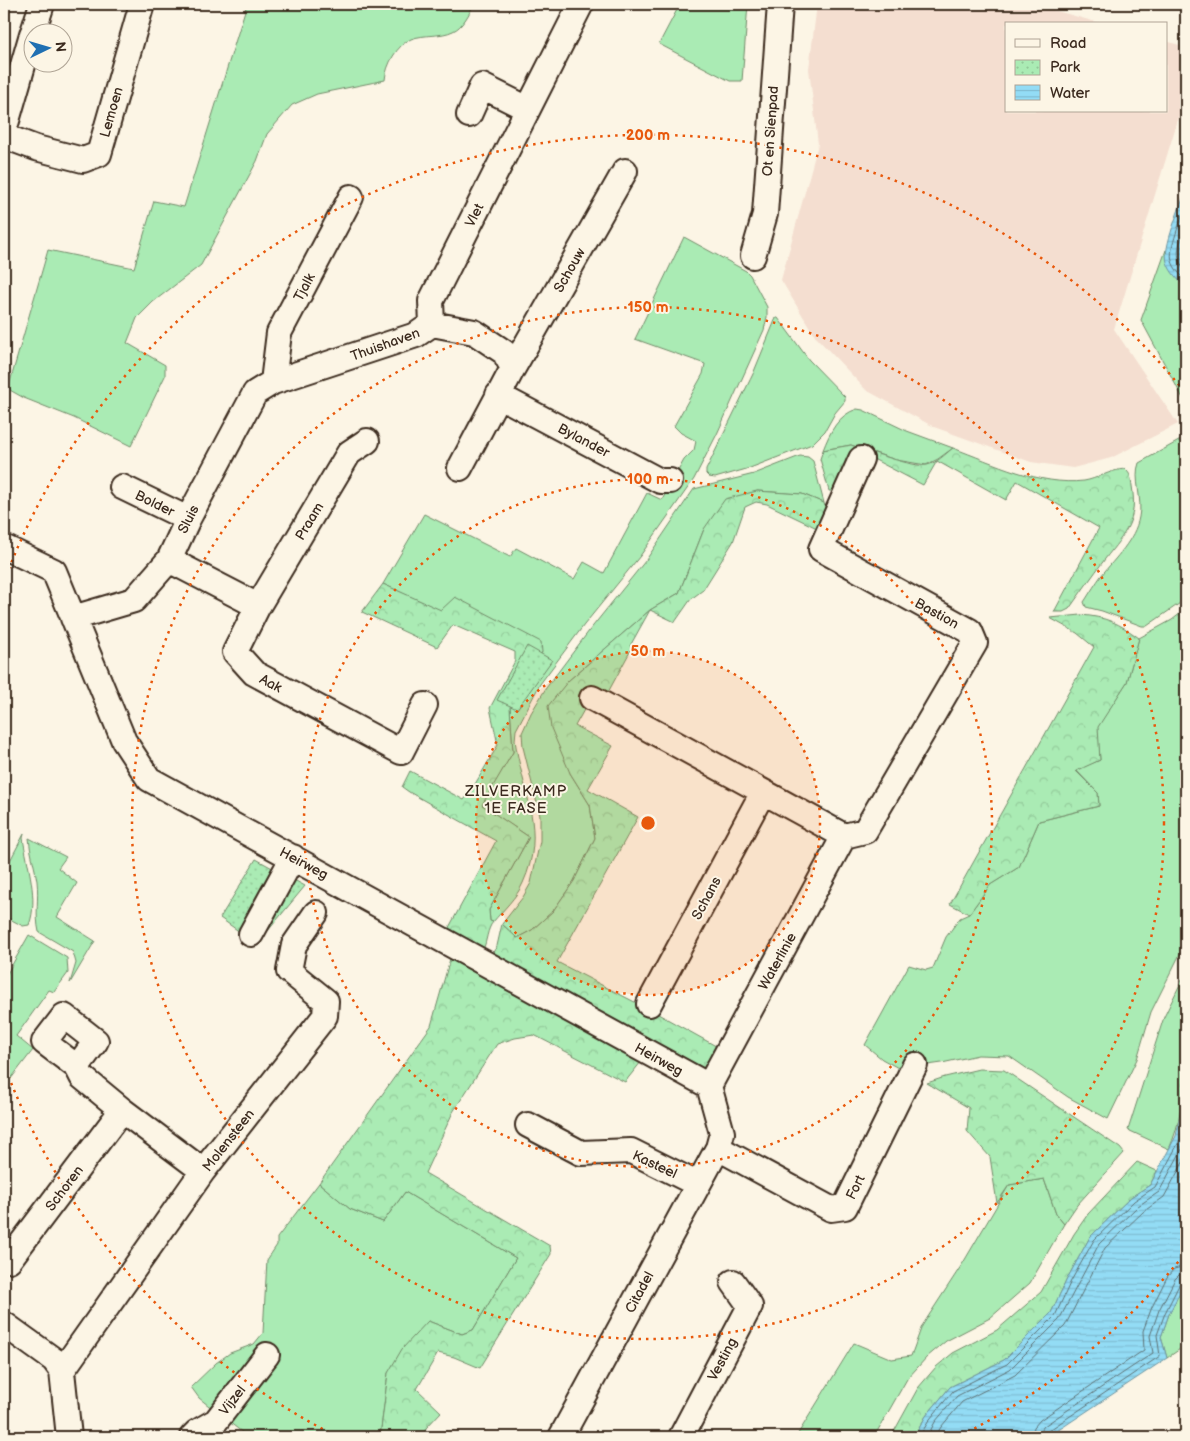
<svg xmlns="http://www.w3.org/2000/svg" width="1190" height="1441" viewBox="0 0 1190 1441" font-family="'Balsamiq Sans',sans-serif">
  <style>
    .built { fill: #f4ded0 }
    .grass { fill: #aaebb4; stroke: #728a69 }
    .forest { fill: url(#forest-crowns); stroke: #728a69 }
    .park { fill: url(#park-dots); stroke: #728a69 }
    .water { fill: url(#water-rules); stroke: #70959f }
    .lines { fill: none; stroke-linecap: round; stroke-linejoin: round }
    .shore { stroke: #5e7174; stroke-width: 1 }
    .minor-casing { stroke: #3b2a1e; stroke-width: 28 }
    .minor { stroke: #fcf5e5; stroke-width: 24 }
    .ring { fill: none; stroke: #e8590c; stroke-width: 2.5; stroke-dasharray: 2.5 5 }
    .labels { text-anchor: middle; stroke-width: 4; stroke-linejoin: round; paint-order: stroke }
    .street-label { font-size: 14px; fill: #3b2a1e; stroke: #fcf5e5 }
    .neighbourhood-label { font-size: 15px; letter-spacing: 1px; fill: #3b2a1e; stroke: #fcf5e5 }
    .centre { fill: #e8590c; stroke: #fcf5e5; stroke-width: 2.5 }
    .ring-label { font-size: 15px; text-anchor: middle; font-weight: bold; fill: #e8590c; stroke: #fcf5e5; stroke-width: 4; stroke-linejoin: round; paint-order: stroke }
  </style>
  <defs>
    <pattern id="forest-crowns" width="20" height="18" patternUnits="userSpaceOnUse" patternTransform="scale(1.25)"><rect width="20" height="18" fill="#aaebb4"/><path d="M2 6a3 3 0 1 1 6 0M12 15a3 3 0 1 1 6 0" fill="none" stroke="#93ca9a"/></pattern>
    <pattern id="park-dots" width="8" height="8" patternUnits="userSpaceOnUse" patternTransform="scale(1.25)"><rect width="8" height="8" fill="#aaebb4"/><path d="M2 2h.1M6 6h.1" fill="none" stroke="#93ca9a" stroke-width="1.8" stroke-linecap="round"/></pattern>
    <pattern id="water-rules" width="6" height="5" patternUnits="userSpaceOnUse" patternTransform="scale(1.25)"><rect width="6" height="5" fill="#93dcf5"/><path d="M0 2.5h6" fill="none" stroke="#80bdd2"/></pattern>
  </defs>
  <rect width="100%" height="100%" fill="#fcf5e5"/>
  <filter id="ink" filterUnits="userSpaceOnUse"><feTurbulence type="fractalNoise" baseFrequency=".02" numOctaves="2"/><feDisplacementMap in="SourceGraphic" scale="10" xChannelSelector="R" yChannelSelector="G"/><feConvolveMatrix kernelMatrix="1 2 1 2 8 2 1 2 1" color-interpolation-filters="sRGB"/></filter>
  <g filter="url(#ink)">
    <path class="built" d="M 817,4 L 1032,4 L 1103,24 L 1006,24 L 1006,111 L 1166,111 L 1166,41 L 1186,47 L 1186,93 L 1114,329 L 1178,424 L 1111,458 L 1073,468 L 1031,462 L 934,427 L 866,390 L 815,336 L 781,280 L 818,144 L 809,69 Z"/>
    <path class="grass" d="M 247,4 L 474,4 C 470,12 463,27 453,31 C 441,37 424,34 411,39 C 397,45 386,65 385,80 L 317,94 L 292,105 L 267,134 L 257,161 L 201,265 L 153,302 L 137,318 L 127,343 L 165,365 L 165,376 L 131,446 L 74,418 L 24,398 L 8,389 L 48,250 L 134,268 L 154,201 L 184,207 Z
      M 680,4 L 748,4 L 742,81 L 730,81 L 659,44 Z
      M 684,237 L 746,271 L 750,275 L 767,307 L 767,317 L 764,330 L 717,434 L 694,479 L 640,556 L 584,625 L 540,684 L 516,730 L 515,740 C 522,791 547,831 523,883 C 517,897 503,910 493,922 L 490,921 L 489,910 L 529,837 L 481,805 L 513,752 L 510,707 L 542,652 L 441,611 L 383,584 L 424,514 L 510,557 L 516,548 L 574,579 L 584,562 L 604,573 L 647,493 L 662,500 L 684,460 L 694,450 L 696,441 L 681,433 L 674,426 L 703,374 L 705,364 L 635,339 Z
      M 1166,250 C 1166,266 1174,276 1186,287 L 1186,404 L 1141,320 Z
      M 776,318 L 778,318 L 809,360 L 845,397 L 845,401 L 835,413 L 825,431 L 812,444 L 750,468 L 715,478 L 709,477 L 706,474 L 706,470 L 753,374 Z
      M 857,409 L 863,410 L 907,431 L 953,448 L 938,459 L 926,465 L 896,460 L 851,445 L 823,450 C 830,432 838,415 857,409 Z
      M 1186,437 L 1186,599 L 1147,626 L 1142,626 L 1102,611 L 1086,607 L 1084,602 L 1086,599 C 1091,591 1096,583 1101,576 C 1115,558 1135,540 1139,517 C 1143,500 1133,478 1139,463 Z
      M 800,456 L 808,457 L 813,461 L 824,503 L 802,494 L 757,491 L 704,529 L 679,593 L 650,610 L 568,681 L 570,773 L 590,805 L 595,838 L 574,881 L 553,911 L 532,930 L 517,938 L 502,924 L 523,897 L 531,883 L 540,841 L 540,816 L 523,747 L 522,733 L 531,713 L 546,688 L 589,631 L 646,560 L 694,489 L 754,474 Z
      M 1186,609 L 1186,947 L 1179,956 L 1151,1012 L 1137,1059 L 1108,1119 L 1068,1097 L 1009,1056 L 978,1055 L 942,1063 L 900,1069 L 882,1059 L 865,1045 L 909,965 L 926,970 L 933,968 L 946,937 L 960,918 L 969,914 L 990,885 L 1019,867 L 1039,821 L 1099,806 L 1098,793 L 1076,770 L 1100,760 L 1097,727 L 1127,682 L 1139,638 L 1172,620 Z
      M 24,834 L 23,838 C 27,865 39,899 29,925 L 23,926 L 4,916 L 4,872 Z
      M 29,838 L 66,857 L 58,868 L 77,883 L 57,917 L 95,941 L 70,983 L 76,963 L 73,952 L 39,932 C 35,915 39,898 37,881 C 35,866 30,853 29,838 Z
      M 29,935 L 67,958 L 68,973 L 54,992 L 49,990 L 16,1036 L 33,1050 L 10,1080 L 6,1082 L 4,1081 L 4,979 Z
      M 1186,972 C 1186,1022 1190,1105 1169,1149 L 1128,1130 L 1164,1017 Z
      M 1044,1179 L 1056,1214 L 1064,1224 L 1030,1283 L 990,1318 L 946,1341 L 927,1357 L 907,1379 L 874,1437 L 796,1437 L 854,1343 L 892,1359 L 911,1356 L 922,1326 L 963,1263 L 1009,1185 Z
      M 319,1183 L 350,1209 L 383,1222 L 405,1192 L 516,1258 L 473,1330 L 462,1334 L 428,1321 L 388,1373 L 380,1437 L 248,1437 L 199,1398 L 191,1387 L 216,1363 L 230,1353 L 254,1344 L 263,1333 L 267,1260 L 277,1245 L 277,1238 Z
      M 1186,1280 L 1186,1345 L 1167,1358 L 1161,1337 L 1169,1314 Z"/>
    <path class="forest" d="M 851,445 C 866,450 914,468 927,465 C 937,463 945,454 953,448 C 994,463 1039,486 1084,481 C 1097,479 1110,470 1125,469 C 1131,474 1131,479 1132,486 C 1138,521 1125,533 1105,559 C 1093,575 1081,592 1069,609 L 1063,612 L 1054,612 L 1099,528 L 1017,481 L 1006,500 L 937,461 L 923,485 L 856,450 L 832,491 L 829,491 L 820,459 L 823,450 Z
      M 757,491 L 802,494 L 824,503 L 827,514 L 819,529 L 767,504 L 756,502 L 745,507 L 733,542 L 703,590 L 691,599 L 675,622 L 650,610 L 630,646 L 632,648 L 606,696 L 595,690 L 575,726 L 613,746 L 588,789 L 638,817 L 557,962 L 658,1014 L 723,1050 L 711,1072 L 492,954 L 497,946 L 502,924 L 517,938 L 532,930 L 553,911 L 574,881 L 595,838 L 590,805 L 570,773 L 551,728 L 548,706 L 568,681 L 650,610 L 679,593 L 704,529 L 725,499 Z
      M 383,584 L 441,610 L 455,597 L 541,642 L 542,652 L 510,707 L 513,752 L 482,805 L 529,837 L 489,910 L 490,921 L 493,922 C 487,929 487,941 483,950 L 446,933 L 496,841 L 409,792 L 402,787 L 410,771 L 464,800 L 471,791 L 498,745 L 490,708 L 515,661 L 515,652 L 453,625 L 437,647 L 362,612 Z
      M 1081,615 C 1106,617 1119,623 1139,638 L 1127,682 L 1098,727 L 1100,760 L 1076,771 L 1098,793 L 1099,806 L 1039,821 L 1019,867 L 990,885 L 969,914 L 950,904 L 1094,647 L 1077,633 L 1050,618 Z
      M 450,959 L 641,1062 L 625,1082 L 534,1035 L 515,1038 L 497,1044 L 453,1112 L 425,1173 L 550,1246 L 551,1254 L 480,1368 L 454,1357 L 438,1353 L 417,1389 L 441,1412 L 426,1428 L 423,1437 L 380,1437 L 388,1373 L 402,1349 L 428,1321 L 462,1334 L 473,1330 L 516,1258 L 405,1192 L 383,1222 L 350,1209 L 319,1183 L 431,1026 Z
      M 979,1069 L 1004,1070 L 1120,1148 L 1124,1153 L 1077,1205 L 1064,1224 L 1056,1214 L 1044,1179 L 1009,1185 L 997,1203 L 990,1157 L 967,1131 L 969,1108 L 927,1083 L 945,1077 Z
      M 1137,1162 L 1157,1171 L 1150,1185 L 1131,1197 L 1090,1237 L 1067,1279 L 1051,1313 L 1004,1360 L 950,1387 L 926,1416 L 914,1437 L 891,1437 L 918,1388 L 936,1367 L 953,1353 L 997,1330 L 1041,1292 L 1074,1234 L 1088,1214 Z"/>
    <path class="park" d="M 527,646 L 552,660 L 517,709 L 497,700 Z
      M 256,859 L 305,886 L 257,944 L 220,918 Z"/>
    <path class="water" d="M 1186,190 L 1186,287 C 1178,280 1170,272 1167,262 C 1162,249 1181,205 1186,190 Z
      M 1186,1088 L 1186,1280 L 1169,1314 L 1161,1337 L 1167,1358 L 1048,1437 L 914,1437 L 926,1416 L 950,1387 L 1004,1360 L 1051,1313 L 1067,1279 L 1090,1237 L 1131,1197 L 1150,1185 L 1176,1136 Z"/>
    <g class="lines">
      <path class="shore" d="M 1186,206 C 1182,218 1168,249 1172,261 C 1174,268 1180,275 1186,280
        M 1186,225 C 1180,243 1172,255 1186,272
        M 919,1437 L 930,1419 L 953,1391 L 1007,1364 L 1055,1316 L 1071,1281 L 1094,1240 L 1134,1201 L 1155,1187 L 1181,1138 L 1186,1113
        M 927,1437 L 935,1422 L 957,1396 L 1010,1369 L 1059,1320 L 1099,1244 L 1138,1206 L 1159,1192 L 1186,1142
        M 935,1437 L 941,1427 L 962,1402 L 1015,1375 L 1065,1326 L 1105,1248 L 1143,1212 L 1164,1197 L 1186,1157
        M 1032,1437 L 1034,1427 L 1040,1420 L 1144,1350 L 1143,1331 L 1152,1307 L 1167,1277 L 1174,1269 L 1186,1266
        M 1039,1437 L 1040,1431 L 1044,1426 L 1153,1353 L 1150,1336 L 1159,1310 L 1175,1279 L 1179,1275 L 1186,1273
        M 1046,1437 L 1048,1431 L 1160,1356 L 1157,1335 L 1165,1313 L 1180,1283 L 1186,1280"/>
      <g class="minor-casing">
        <path id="minor" d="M 33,32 L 42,4
          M 469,115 L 482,86 L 528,109
          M 4,131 L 32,34
          M 4,136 L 36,148 L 83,160 L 99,154 L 142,4
          M 753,256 L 765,214 L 780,4
          M 432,324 L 431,301 L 581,4
          M 273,382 L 279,333 L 351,197
          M 498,395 L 660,481 L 670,481
          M 460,468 L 513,368 L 625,171
          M 122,487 L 188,519
          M 4,547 L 54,571 L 124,741 L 149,779 L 709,1086
          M 169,560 L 258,606 L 235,652 L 254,673 L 401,752 L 425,705
          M 258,606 L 349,453 L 367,441
          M 73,618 L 134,600 L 169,560 L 188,519 L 255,393 L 273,382 L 416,335 L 432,324 L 474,332 L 504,352 L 513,368
          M 592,698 L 844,836
          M 844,836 L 865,831 L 975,643 L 970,631 L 821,549 L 861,459
          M 251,934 L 293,857
          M 649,1004 L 763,792
          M 77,1067 L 96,1041 L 64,1016 L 44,1042 L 77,1067 L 82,1077 L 122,1110 L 203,1171
          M 709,1086 L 844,836
          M 528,1125 L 581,1153 L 631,1151 L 697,1184
          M 718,1148 L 831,1209 L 845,1207 L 915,1065
          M 4,1255 L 9,1260 L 122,1110
          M 4,1324 L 54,1360 L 62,1371
          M 62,1371 L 203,1171 L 325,1016 L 326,1001 L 289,971 L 294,945 L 316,913
          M 62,1371 L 69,1437
          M 192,1437 L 197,1432 L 216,1421 L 267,1355
          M 561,1437 L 718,1148 L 722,1133 L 709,1086
          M 681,1437 L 750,1306 L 733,1282"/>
      </g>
      <use href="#minor" class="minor"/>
    </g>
  </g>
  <circle cx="648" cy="823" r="172" fill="#e8590c" fill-opacity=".12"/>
  <g class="ring">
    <circle cx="648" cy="823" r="172"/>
    <circle cx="648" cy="823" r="344"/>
    <circle cx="648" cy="823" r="516"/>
    <path d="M1183 1256A688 688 0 0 1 960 1436M336 1436A688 688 0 0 1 6 1070M6 576A688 688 0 0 1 1183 390"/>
  </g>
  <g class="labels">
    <g class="street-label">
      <text transform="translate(111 112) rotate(-74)" y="5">Lemoen</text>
      <text transform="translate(770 131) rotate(-86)" y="5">Ot en Sienpad</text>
      <text transform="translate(474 215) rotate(-63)" y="5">Vlet</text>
      <text transform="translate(569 270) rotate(-60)" y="5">Schouw</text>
      <text transform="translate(304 287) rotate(-62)" y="5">Tjalk</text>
      <text transform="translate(385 344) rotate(-20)" y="5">Thuishaven</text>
      <text transform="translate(584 440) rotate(28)" y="5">Bylander</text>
      <text transform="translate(155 503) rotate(26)" y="5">Bolder</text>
      <text transform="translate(188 519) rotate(-63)" y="5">Sluis</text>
      <text transform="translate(309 521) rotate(-59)" y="5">Praam</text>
      <text transform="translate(937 613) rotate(29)" y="5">Bastion</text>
      <text transform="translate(271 683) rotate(28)" y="5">Aak</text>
      <text transform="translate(304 863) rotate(28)" y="5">Heirweg</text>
      <text transform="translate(706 898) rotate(-62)" y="5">Schans</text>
      <text transform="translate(777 961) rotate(-61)" y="5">Waterlinie</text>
      <text transform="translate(659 1059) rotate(29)" y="5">Heirweg</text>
      <text transform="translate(228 1140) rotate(-52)" y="5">Molensteen</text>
      <text transform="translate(655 1164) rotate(25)" y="5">Kasteel</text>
      <text transform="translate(855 1187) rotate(-64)" y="5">Fort</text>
      <text transform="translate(64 1188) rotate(-53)" y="5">Schoren</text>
      <text transform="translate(639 1292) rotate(-62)" y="5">Citadel</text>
      <text transform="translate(722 1359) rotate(-62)" y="5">Vesting</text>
      <text transform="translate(232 1400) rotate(-52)" y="5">Vijzel</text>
    </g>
    <g class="neighbourhood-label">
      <text x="516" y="796">ZILVERKAMP<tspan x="516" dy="17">1E FASE</tspan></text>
    </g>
  </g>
  <circle cx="648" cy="823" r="8" class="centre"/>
  <g class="ring-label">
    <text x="648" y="140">200 m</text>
    <text x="648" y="312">150 m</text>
    <text x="648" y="484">100 m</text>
    <text x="648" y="656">50 m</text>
  </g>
  <rect width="1190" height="1441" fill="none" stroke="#fcf5e5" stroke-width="20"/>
  <rect x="10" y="10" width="1170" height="1421" fill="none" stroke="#3b2a1e" stroke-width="2" filter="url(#ink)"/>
  <rect x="1005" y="22" width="162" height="90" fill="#fcf5e5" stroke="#afa495"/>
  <rect x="1015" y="39" width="25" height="8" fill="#fcf5e5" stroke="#afa495"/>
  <text x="1050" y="48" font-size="15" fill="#3b2a1e">Road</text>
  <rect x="1015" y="60" width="25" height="15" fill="url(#park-dots)" stroke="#afa495"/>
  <text x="1050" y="72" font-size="15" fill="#3b2a1e">Park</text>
  <rect x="1015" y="85" width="25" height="15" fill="url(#water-rules)" stroke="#afa495"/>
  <text x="1050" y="98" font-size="15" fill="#3b2a1e">Water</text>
  <g transform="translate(48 48) rotate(85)"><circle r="24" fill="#fcf5e5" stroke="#afa495"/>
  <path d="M0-4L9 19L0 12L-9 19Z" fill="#1f6fb2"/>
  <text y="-8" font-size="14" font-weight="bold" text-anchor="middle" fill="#3b2a1e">N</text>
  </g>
</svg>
